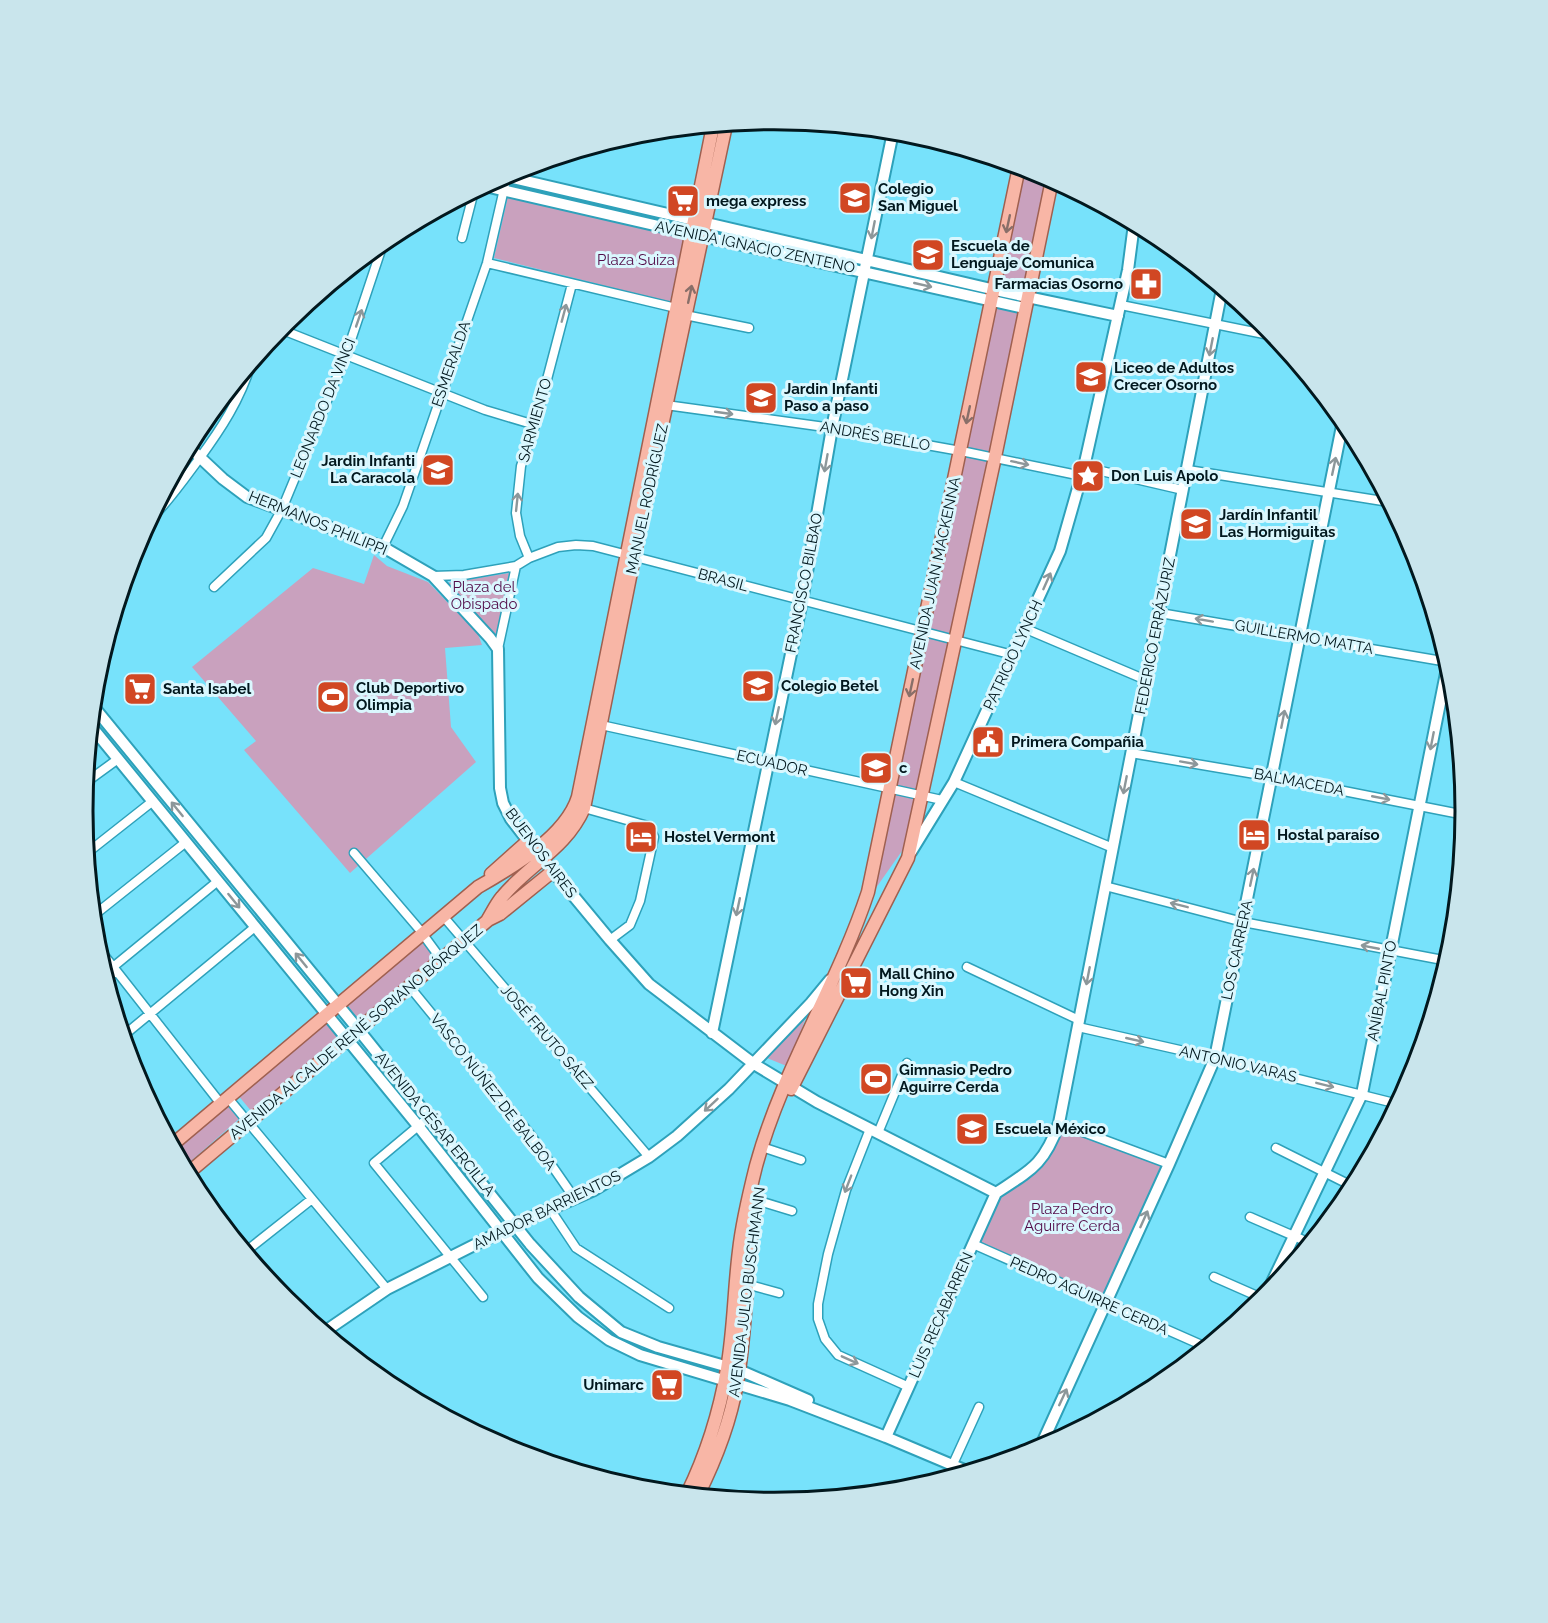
<svg xmlns="http://www.w3.org/2000/svg" width="1548" height="1623" viewBox="0 0 1548 1623" font-family="Raleway,sans-serif">
  <style>
    .green { fill: #c9a1be }
    .lines { fill: none; stroke-linecap: round; stroke-linejoin: round }
    .street-casing { stroke: #2ea1ba; stroke-width: 11 }
    .secondary-casing { stroke: #2ea1ba; stroke-width: 14 }
    .primary-casing { stroke: #9f6050; stroke-width: 15 }
    .street { stroke: #fff; stroke-width: 8 }
    .secondary { stroke: #fff; stroke-width: 10 }
    .primary { stroke: #f8b6a6; stroke-width: 12 }
    .oneway { stroke: #896f69 }
    .oneway2 { stroke: #8d979a }
    .labels { text-anchor: middle; stroke-width: 6; stroke-linejoin: round; paint-order: stroke }
    .poi-label { font-size: 15px; font-weight: bold; fill: #02181e; stroke: #daf7fe; text-anchor: start }
    .street-label { font-size: 15px; fill: #02181e; stroke: #daf7fe }
    .park-label { font-size: 15px; fill: #520b48; stroke: #daf7fe }
    .rim { fill: none; stroke: #02181e; stroke-width: 3 }
  </style>
  <rect width="100%" height="100%" fill="#77e2fb"/>
  <path class="green" d="M 1024,168 L 1050,178 L 909,841 L 871,895 Z
    M 508,196 L 684,238 L 670,302 L 494,258 Z
    M 374,555 L 387,566 L 428,582 L 478,634 L 482,645 L 445,648 L 451,727 L 476,762 L 350,873 L 244,750 L 256,741 L 192,667 L 313,568 L 364,584 Z
    M 509,573 L 495,639 L 447,583 Z
    M 423,940 L 437,957 L 361,1022 L 347,1005 Z
    M 324,1019 L 340,1037 L 252,1112 L 237,1094 Z
    M 805,1019 L 789,1067 L 767,1058 L 797,1021 Z
    M 226,1104 L 239,1119 L 184,1167 L 174,1148 Z
    M 1060,1128 L 1161,1166 L 1102,1297 L 976,1240 L 997,1196 L 1028,1176 Z"/>
  <g class="lines">
    <g class="street-casing">
      <path id="street" d="M 462,238 L 474,191
        M 487,263 L 676,308
        M 1121,305 L 1274,336
        M 685,315 L 749,328
        M 280,329 L 485,410 L 535,425
        M 666,405 L 832,428 L 966,452 L 1082,476
        M 1084,467 L 1183,490
        M 1188,470 L 1389,502
        M 149,521 C 169,501 182,482 199,459 C 221,429 240,400 251,364
        M 383,547 L 403,506 L 487,263 L 507,176 L 505,175
        M 529,558 L 520,536 L 516,513 L 521,466 L 535,425 L 572,284
        M 433,576 L 464,575 L 516,566 L 529,558 L 558,547 L 576,545 L 593,546 L 1013,655
        M 214,587 L 266,538 L 282,509 L 346,355 L 384,241
        M 1160,613 L 1448,662
        M 1026,629 L 1146,680
        M 498,649 L 516,566
        M 601,725 L 942,800
        M 1131,753 L 1273,777 L 1465,815
        M 954,782 L 1113,848
        M 85,783 L 118,759
        M 584,808 L 648,826 L 654,837 L 640,901 L 630,925 L 610,940
        M 87,853 L 153,801
        M 354,853 L 419,929 L 441,959
        M 1105,886 L 1243,922 L 1448,961
        M 93,916 L 186,842
        M 443,916 L 649,1157
        M 96,945 L 221,1104
        M 113,967 L 218,881
        M 967,967 L 1079,1020
        M 106,979 L 116,971
        M 409,986 L 530,1134 L 575,1199
        M 1078,1027 L 1215,1058 L 1398,1104
        M 123,1036 L 255,927
        M 228,1098 L 387,1289
        M 429,1117 L 374,1163 L 483,1297
        M 1059,1123 L 1169,1164
        M 870,1129 L 846,1190 L 828,1254 L 818,1304 L 818,1319 L 825,1339 L 838,1355 L 909,1387
        M 878,1133 L 907,1063
        M 1276,1148 L 1354,1187
        M 768,1149 L 801,1160
        M 756,1200 L 792,1211
        M 550,1209 L 576,1248 L 669,1308
        M 1250,1217 L 1310,1243
        M 973,1244 L 1206,1347
        M 245,1252 L 312,1199
        M 1214,1277 L 1264,1299
        M 746,1284 L 779,1293
        M 953,1464 L 979,1407"/>
    </g>
    <g class="secondary-casing">
      <path id="secondary" d="M 504,176 L 1004,292 L 1118,316
        M 485,186 L 702,236 L 1024,308
        M 189,447 L 223,479 L 247,497 L 383,547 L 433,576 L 490,638 L 498,649 L 500,788 L 503,803 L 511,819 L 528,841 L 610,940 L 649,984 L 754,1064 L 817,1102 L 996,1193
        M 93,706 L 366,1039 L 530,1244 L 579,1297 L 621,1332 L 658,1347 L 739,1370 L 808,1400
        M 91,726 L 419,1127 L 538,1278 L 578,1317 L 609,1340 L 640,1355 L 790,1400 L 886,1437 L 969,1472
        M 911,852 L 954,782 L 1060,551 L 1084,467 L 1128,270 L 1134,224
        M 712,1033 L 802,601 L 832,428 L 893,132
        M 996,1193 C 1031,1170 1044,1165 1059,1123 L 1222,289
        M 1263,1301 L 1362,1094 L 1448,663
        M 324,1332 L 387,1289 L 516,1224 L 594,1190 L 649,1157 L 677,1136 L 729,1089 L 811,1003 L 830,980
        M 886,1437 L 996,1193
        M 1039,1450 L 1169,1164 L 1215,1058 L 1343,421"/>
    </g>
    <g class="primary-casing">
      <path id="primary" d="M 491,874 L 528,841
        M 488,920 L 500,914 L 553,871
        M 791,1089 L 908,858 L 995,457 L 1052,180
        M 172,1145 L 478,887 C 513,867 566,836 578,797 L 713,126
        M 187,1174 L 487,921 C 492,913 496,904 502,897 C 529,864 566,849 584,808 L 634,557 L 726,125
        M 687,1494 C 707,1453 719,1415 727,1369 C 734,1330 734,1290 739,1251 C 742,1223 749,1194 756,1166 C 782,1070 837,986 868,892 L 1019,167
        M 698,1495 C 716,1459 730,1424 737,1383 C 748,1323 745,1261 756,1200"/>
    </g>
    <use href="#street" class="street"/>
    <use href="#secondary" class="secondary"/>
    <use href="#primary" class="primary"/>
  </g>
  <defs><path id="oneway-shaft" d="M-6 0H5M1.5-3L5.5 0L1.5 3" fill="none" stroke-width="1.6" stroke-linecap="round" stroke-linejoin="round" transform="scale(1.5)"/></defs>
  <g class="oneway">
    <use href="#oneway-shaft" transform="translate(1008 224) rotate(102)"/>
    <use href="#oneway-shaft" transform="translate(690 294) rotate(-78)"/>
    <use href="#oneway-shaft" transform="translate(968 415) rotate(102)"/>
    <use href="#oneway-shaft" transform="translate(911 688) rotate(102)"/>
  </g>
  <g class="oneway2">
    <use href="#oneway-shaft" transform="translate(873 230) rotate(101)"/>
    <use href="#oneway-shaft" transform="translate(923 285) rotate(13)"/>
    <use href="#oneway-shaft" transform="translate(564 313) rotate(-75)"/>
    <use href="#oneway-shaft" transform="translate(359 318) rotate(-71)"/>
    <use href="#oneway-shaft" transform="translate(1211 347) rotate(101)"/>
    <use href="#oneway-shaft" transform="translate(724 413) rotate(8)"/>
    <use href="#oneway-shaft" transform="translate(826 463) rotate(100)"/>
    <use href="#oneway-shaft" transform="translate(1020 463) rotate(12)"/>
    <use href="#oneway-shaft" transform="translate(1334 466) rotate(-78)"/>
    <use href="#oneway-shaft" transform="translate(517 502) rotate(-84)"/>
    <use href="#oneway-shaft" transform="translate(1047 581) rotate(-66)"/>
    <use href="#oneway-shaft" transform="translate(1204 620) rotate(-170)"/>
    <use href="#oneway-shaft" transform="translate(777 716) rotate(102)"/>
    <use href="#oneway-shaft" transform="translate(1283 719) rotate(-79)"/>
    <use href="#oneway-shaft" transform="translate(1432 741) rotate(101)"/>
    <use href="#oneway-shaft" transform="translate(1189 763) rotate(10)"/>
    <use href="#oneway-shaft" transform="translate(1125 785) rotate(101)"/>
    <use href="#oneway-shaft" transform="translate(1381 798) rotate(11)"/>
    <use href="#oneway-shaft" transform="translate(177 809) rotate(-129)"/>
    <use href="#oneway-shaft" transform="translate(1252 877) rotate(-78)"/>
    <use href="#oneway-shaft" transform="translate(234 901) rotate(51)"/>
    <use href="#oneway-shaft" transform="translate(1179 905) rotate(-166)"/>
    <use href="#oneway-shaft" transform="translate(738 907) rotate(102)"/>
    <use href="#oneway-shaft" transform="translate(1370 947) rotate(-169)"/>
    <use href="#oneway-shaft" transform="translate(301 960) rotate(-129)"/>
    <use href="#oneway-shaft" transform="translate(1088 976) rotate(101)"/>
    <use href="#oneway-shaft" transform="translate(1135 1040) rotate(13)"/>
    <use href="#oneway-shaft" transform="translate(1325 1085) rotate(14)"/>
    <use href="#oneway-shaft" transform="translate(711 1105) rotate(137)"/>
    <use href="#oneway-shaft" transform="translate(848 1184) rotate(111)"/>
    <use href="#oneway-shaft" transform="translate(1144 1219) rotate(-66)"/>
    <use href="#oneway-shaft" transform="translate(850 1360) rotate(24)"/>
    <use href="#oneway-shaft" transform="translate(1063 1397) rotate(-65)"/>
  </g>
  <defs>
    <g id="school-square" transform="scale(1.725)"><rect x="-9" y="-9" width="18" height="18" rx="4" fill="#d14723" stroke="#daf7fe"/><path d="M0-5L7-2L0 1L-7-2ZM-4 1L0 2.5L4 1V4Q0 6-4 4Z" fill="#fff"/></g>
    <g id="supermarket-square" transform="scale(1.725)"><rect x="-9" y="-9" width="18" height="18" rx="4" fill="#d14723" stroke="#daf7fe"/><path d="M-6-5.5h2.5l.6 2H6L4.5 2H-2.5L-4.4-4H-6ZM-1.5 3.2a1.3 1.3 0 1 0 .1 0ZM3 3.2a1.3 1.3 0 1 0 .1 0Z" fill="#fff"/></g>
    <g id="pharmacy-square" transform="scale(1.725)"><rect x="-9" y="-9" width="18" height="18" rx="4" fill="#d14723" stroke="#daf7fe"/><path d="M-2-6h4v4h4v4h-4v4h-4v-4h-4v-4h4Z" fill="#fff"/></g>
    <g id="sight-square" transform="scale(1.725)"><rect x="-9" y="-9" width="18" height="18" rx="4" fill="#d14723" stroke="#daf7fe"/><path d="M0-6L1.8-2.2L6-1.7L2.9 1.2L3.7 5.4L0 3.3L-3.7 5.4L-2.9 1.2L-6-1.7L-1.8-2.2Z" fill="#fff"/></g>
    <g id="stadium-square" transform="scale(1.725)"><rect x="-9" y="-9" width="18" height="18" rx="4" fill="#d14723" stroke="#daf7fe"/><path d="M0-5a6.5 5 0 1 0 0 10a6.5 5 0 1 0 0-10ZM-3.5-1.8h7v3.6h-7Z" fill="#fff"/></g>
    <g id="civic-square" transform="scale(1.725)"><rect x="-9" y="-9" width="18" height="18" rx="4" fill="#d14723" stroke="#daf7fe"/><path d="M-.6-6.5H3V-4.5H.6V-3L4-1V1h2V6H-6V1h2V-1L-.6-3ZM-1.2 2.5V6h2.4V2.5Z" fill="#fff"/></g>
    <g id="hotel-square" transform="scale(1.725)"><rect x="-9" y="-9" width="18" height="18" rx="4" fill="#d14723" stroke="#daf7fe"/><path d="M-6-4.5h1.5V1H6V5H4.5V3h-9V5H-6ZM-4 0a1.8 1.8 0 1 1 3.6 0ZM.5 0V-2.5h3Q6-2.5 6 0Z" fill="#fff"/></g>
  </defs>
  <g fill-rule="evenodd">
    <use href="#school-square" x="855" y="198"/>
    <use href="#supermarket-square" x="683" y="201"/>
    <use href="#school-square" x="928" y="255"/>
    <use href="#pharmacy-square" x="1146" y="284"/>
    <use href="#school-square" x="1091" y="377"/>
    <use href="#school-square" x="761" y="398"/>
    <use href="#school-square" x="438" y="470"/>
    <use href="#sight-square" x="1088" y="476"/>
    <use href="#school-square" x="1196" y="524"/>
    <use href="#school-square" x="758" y="686"/>
    <use href="#supermarket-square" x="140" y="689"/>
    <use href="#stadium-square" x="333" y="697"/>
    <use href="#civic-square" x="988" y="742"/>
    <use href="#school-square" x="876" y="768"/>
    <use href="#hotel-square" x="1254" y="835"/>
    <use href="#hotel-square" x="641" y="837"/>
    <use href="#supermarket-square" x="856" y="983"/>
    <use href="#stadium-square" x="876" y="1079"/>
    <use href="#school-square" x="972" y="1129"/>
    <use href="#supermarket-square" x="667" y="1385"/>
  </g>
  <g class="labels">
    <g class="poi-label">
      <text x="878" y="194">Colegio<tspan x="878" dy="17">San Miguel</tspan></text>
      <text x="706" y="206">mega express</text>
      <text x="951" y="251">Escuela de<tspan x="951" dy="17">Lenguaje Comunica</tspan></text>
      <text x="1123" y="289" text-anchor="end">Farmacias Osorno</text>
      <text x="1114" y="373">Liceo de Adultos<tspan x="1114" dy="17">Crecer Osorno</tspan></text>
      <text x="784" y="394">Jardin Infanti<tspan x="784" dy="17">Paso a paso</tspan></text>
      <text x="415" y="466" text-anchor="end">Jardin Infanti<tspan x="415" dy="17">La Caracola</tspan></text>
      <text x="1111" y="481">Don Luis Apolo</text>
      <text x="1219" y="520">Jardín Infantil<tspan x="1219" dy="17">Las Hormiguitas</tspan></text>
      <text x="781" y="691">Colegio Betel</text>
      <text x="356" y="693">Club Deportivo<tspan x="356" dy="17">Olimpia</tspan></text>
      <text x="163" y="694">Santa Isabel</text>
      <text x="1011" y="747">Primera Compañia</text>
      <text x="899" y="773">c</text>
      <text x="1277" y="840">Hostal paraíso</text>
      <text x="664" y="842">Hostel Vermont</text>
      <text x="879" y="979">Mall Chino<tspan x="879" dy="17">Hong Xin</tspan></text>
      <text x="899" y="1075">Gimnasio Pedro<tspan x="899" dy="17">Aguirre Cerda</tspan></text>
      <text x="995" y="1134">Escuela México</text>
      <text x="644" y="1390" text-anchor="end">Unimarc</text>
    </g>
    <g class="street-label">
      <text transform="translate(755 247) rotate(12)" y="5">AVENIDA IGNACIO ZENTENO</text>
      <text transform="translate(451 364) rotate(-71)" y="5">ESMERALDA</text>
      <text transform="translate(323 408) rotate(-68)" y="5">LEONARDO DA VINCI</text>
      <text transform="translate(535 420) rotate(-74)" y="5">SARMIENTO</text>
      <text transform="translate(875 436) rotate(10)" y="5">ANDRÉS BELLO</text>
      <text transform="translate(647 499) rotate(-78)" y="5">MANUEL RODRÍGUEZ</text>
      <text transform="translate(318 523) rotate(22)" y="5">HERMANOS PHILIPPI</text>
      <text transform="translate(935 573) rotate(-78)" y="5">AVENIDA JUAN MACKENNA</text>
      <text transform="translate(723 580) rotate(15)" y="5">BRASIL</text>
      <text transform="translate(804 583) rotate(-79)" y="5">FRANCISCO BILBAO</text>
      <text transform="translate(1155 636) rotate(-79)" y="5">FEDERICO ERRÁZURIZ</text>
      <text transform="translate(1304 637) rotate(10)" y="5">GUILLERMO MATTA</text>
      <text transform="translate(1013 655) rotate(-65)" y="5">PATRICIO LYNCH</text>
      <text transform="translate(772 763) rotate(13)" y="5">ECUADOR</text>
      <text transform="translate(1299 782) rotate(11)" y="5">BALMACEDA</text>
      <text transform="translate(541 853) rotate(53)" y="5">BUENOS AIRES</text>
      <text transform="translate(1237 950) rotate(-78)" y="5">LOS CARRERA</text>
      <text transform="translate(1382 991) rotate(-79)" y="5">ANÍBAL PINTO</text>
      <text transform="translate(356 1032) rotate(-40)" y="5">AVENIDA ALCALDE RENÉ SORIANO BÓRQUEZ</text>
      <text transform="translate(547 1037) rotate(49)" y="5">JOSÉ FRUTO SÁEZ</text>
      <text transform="translate(1238 1064) rotate(13)" y="5">ANTONIO VARAS</text>
      <text transform="translate(493 1092) rotate(52)" y="5">VASCO NÚÑEZ DE BALBOA</text>
      <text transform="translate(435 1124) rotate(51)" y="5">AVENIDA CÉSAR ERCILLA</text>
      <text transform="translate(547 1210) rotate(-26)" y="5">AMADOR BARRIENTOS</text>
      <text transform="translate(747 1292) rotate(-83)" y="5">AVENIDA JULIO BUSCHMANN</text>
      <text transform="translate(1089 1296) rotate(24)" y="5">PEDRO AGUIRRE CERDA</text>
      <text transform="translate(941 1315) rotate(-66)" y="5">LUIS RECABARREN</text>
    </g>
    <g class="park-label">
      <text x="636" y="265">Plaza Suiza</text>
      <text x="484" y="592">Plaza del<tspan x="484" dy="17">Obispado</tspan></text>
      <text x="1072" y="1214">Plaza Pedro<tspan x="1072" dy="17">Aguirre Cerda</tspan></text>
    </g>
  </g>
  <path d="M0 0H1548V1623H0ZM93 811a681 681 0 1 1 1362 0a681 681 0 1 1-1362 0Z" fill="#c9e5ec" fill-rule="evenodd"/>
  <path class="rim" d="M93 811a681 681 0 1 1 1362 0a681 681 0 1 1-1362 0Z"/>
</svg>
